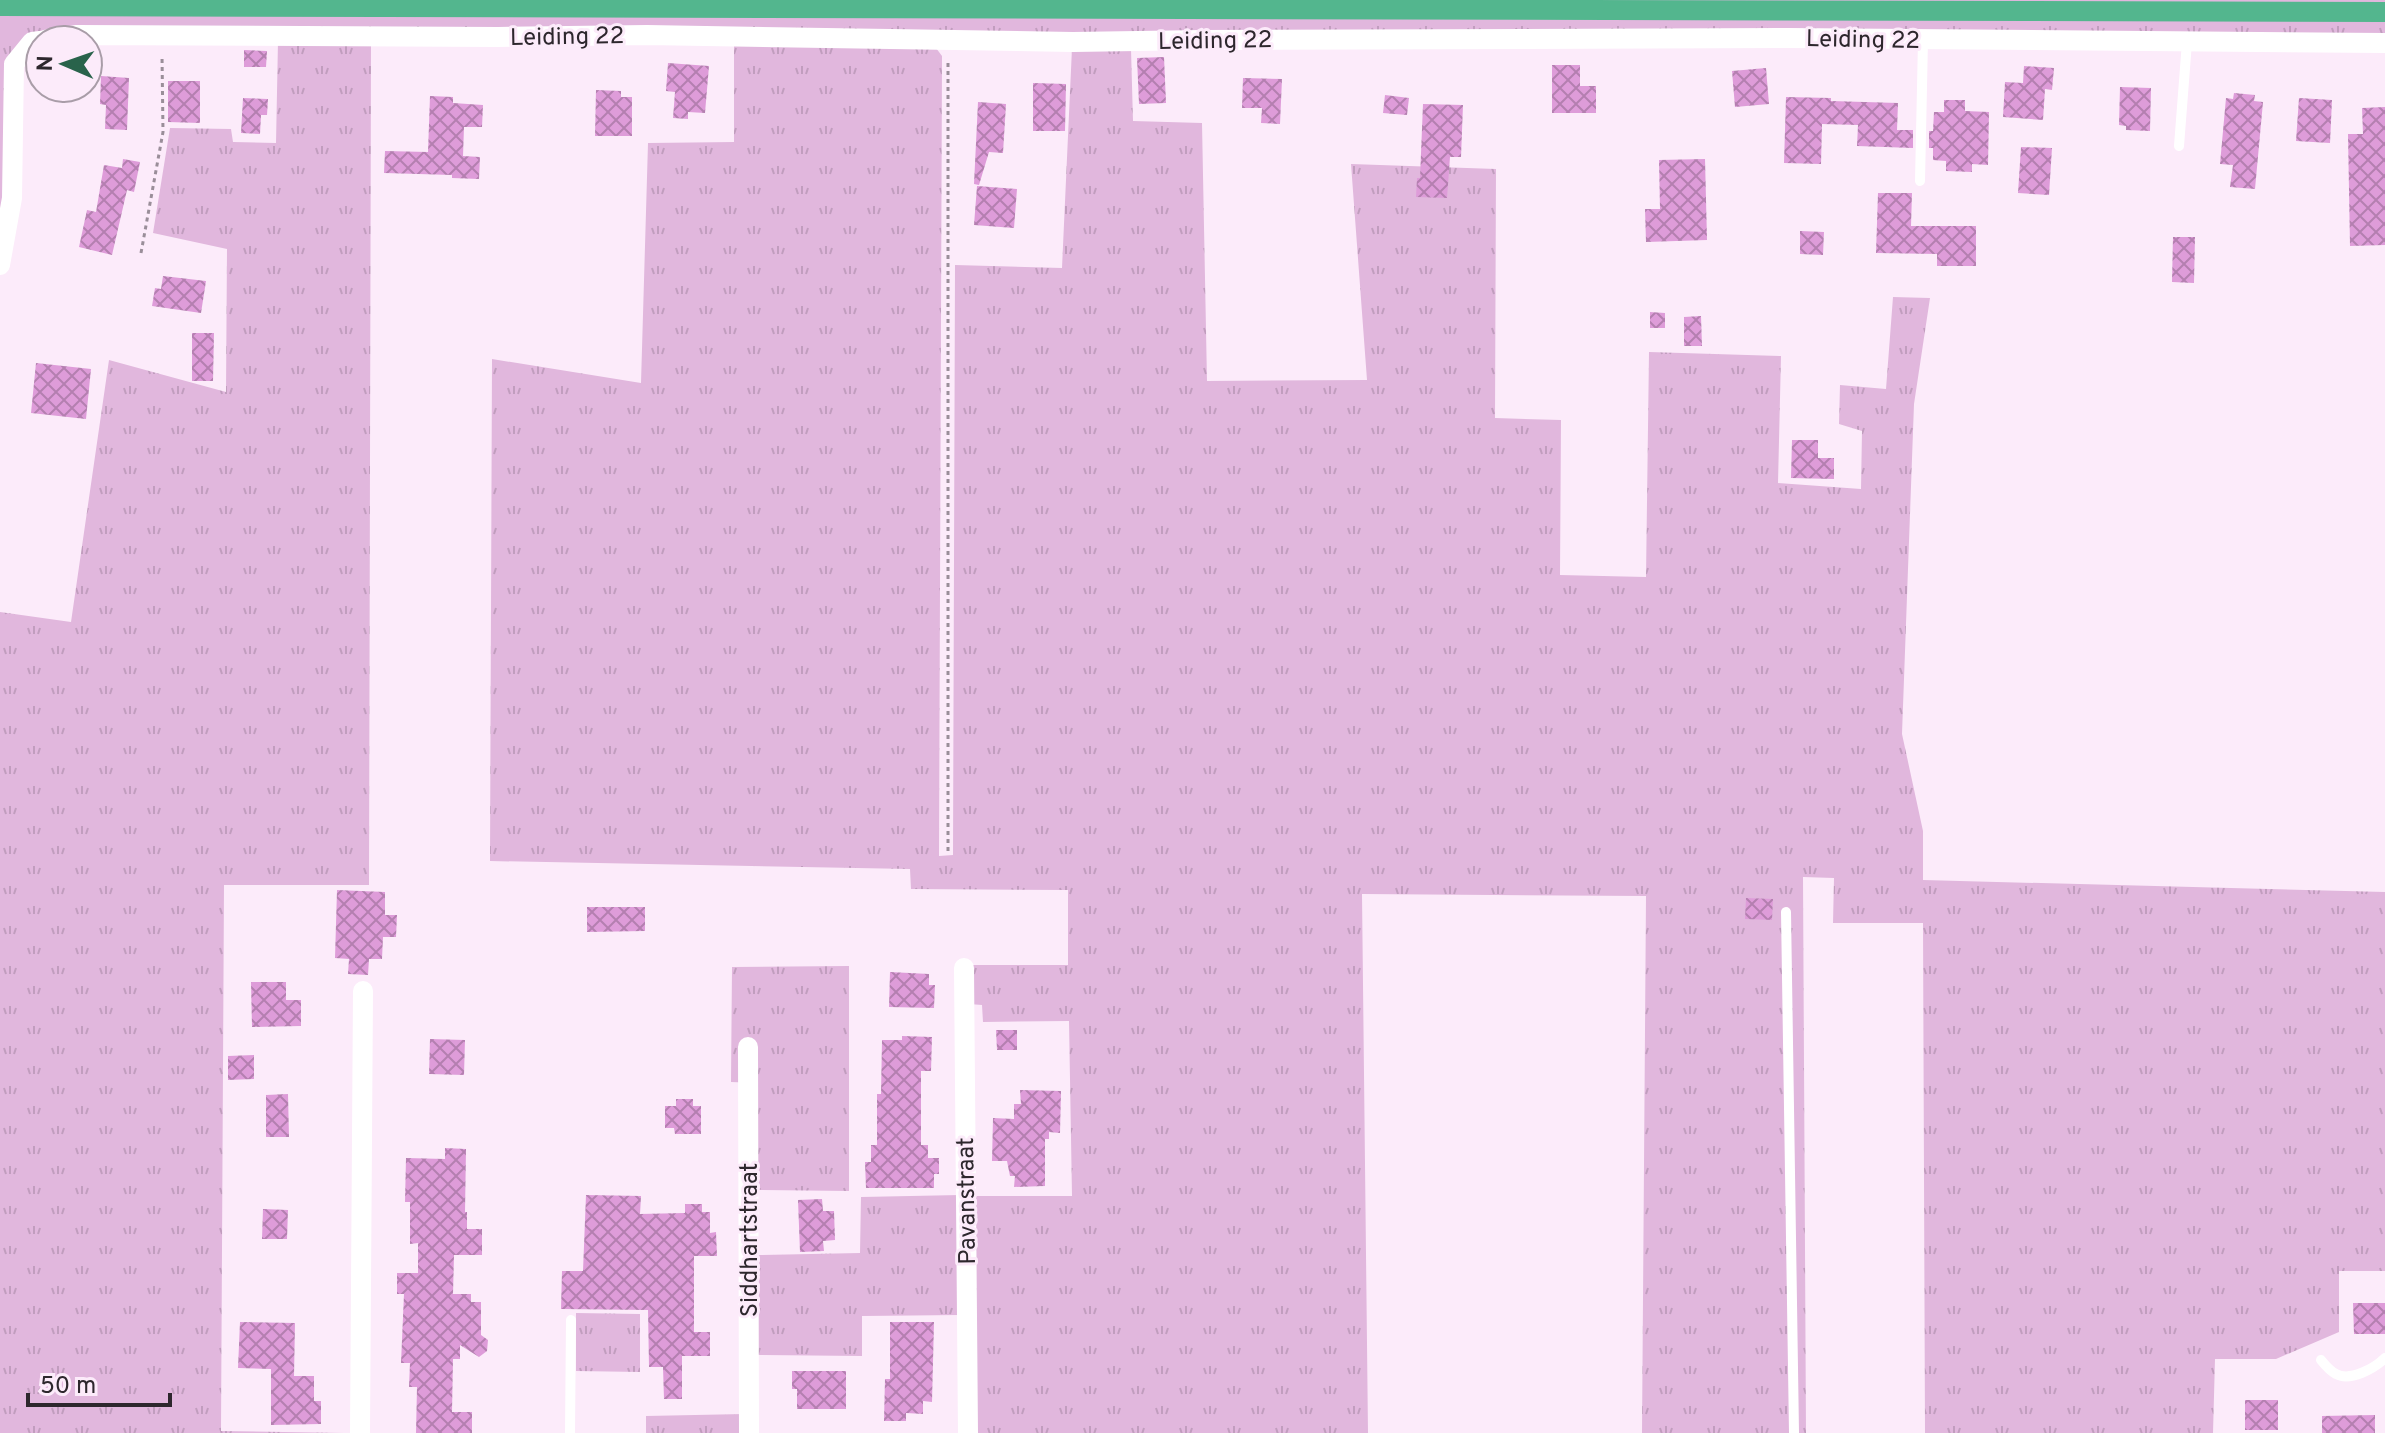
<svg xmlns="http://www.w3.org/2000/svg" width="2385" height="1433" viewBox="0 0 2385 1433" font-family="Overpass,sans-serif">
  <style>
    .grass { fill: url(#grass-tufts) }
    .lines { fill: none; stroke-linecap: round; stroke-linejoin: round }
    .canal { stroke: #53b68e; stroke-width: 20 }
    .building { fill: url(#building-cross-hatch) }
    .path { stroke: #9a8e99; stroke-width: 3; stroke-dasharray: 4 4; stroke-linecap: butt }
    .service { stroke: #fff; stroke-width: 10 }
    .minor { stroke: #fff; stroke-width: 20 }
    .labels { text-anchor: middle; stroke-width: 6; stroke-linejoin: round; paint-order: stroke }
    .street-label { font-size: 24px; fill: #2d272d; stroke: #fcebfa }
  </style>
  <defs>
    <pattern id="grass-tufts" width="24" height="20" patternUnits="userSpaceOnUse" patternTransform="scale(2)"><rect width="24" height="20" fill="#e1b7dd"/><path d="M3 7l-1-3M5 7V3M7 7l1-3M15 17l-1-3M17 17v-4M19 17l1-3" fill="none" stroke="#c19dbe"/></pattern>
    <pattern id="building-cross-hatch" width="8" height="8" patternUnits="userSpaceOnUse" patternTransform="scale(2)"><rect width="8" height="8" fill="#de9cd9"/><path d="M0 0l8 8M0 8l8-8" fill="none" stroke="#b47fb0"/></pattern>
  </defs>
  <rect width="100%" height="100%" fill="#fcebfa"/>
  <path class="grass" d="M 0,0 L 2385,0 L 2385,37 L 1114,36 L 80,27 L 8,61 L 6,198 L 0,232 Z
    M 278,41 L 371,41 L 369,885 L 224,885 L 221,1431 L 344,1433 L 0,1433 L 0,612 L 71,622 L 109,360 L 226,392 L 227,249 L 153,233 L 170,128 L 231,129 L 233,142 L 276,143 Z
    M 734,44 L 936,48 L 942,56 L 939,856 L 953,855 L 955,265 L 1062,268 L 1072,48 L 1131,49 L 1133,121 L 1202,123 L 1207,381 L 1367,380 L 1351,164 L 1496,169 L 1495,418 L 1561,420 L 1560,575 L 1646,577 L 1649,352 L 1781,356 L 1778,483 L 1861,489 L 1862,431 L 1839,424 L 1840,385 L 1886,389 L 1893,297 L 1930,298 L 1914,404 L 1902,734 L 1923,831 L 1923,880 L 2385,892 L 2385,1271 L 2339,1271 L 2339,1332 L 2276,1359 L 2215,1359 L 2213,1433 L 1925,1433 L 1923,923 L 1833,923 L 1834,878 L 1803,877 L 1806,1433 L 1642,1433 L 1646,896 L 1362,894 L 1368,1433 L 973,1433 L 973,1196 L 1072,1196 L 1069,1021 L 983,1022 L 982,1005 L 969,1004 L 968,965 L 1068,965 L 1068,890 L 911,889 L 910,869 L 490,861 L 492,359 L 641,383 L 648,143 L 734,142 Z
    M 849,966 L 849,1191 L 756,1190 L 757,1083 L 731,1082 L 732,967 Z
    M 960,1195 L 960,1315 L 862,1316 L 862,1356 L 757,1355 L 758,1255 L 860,1253 L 861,1197 Z
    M 576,1313 L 640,1314 L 640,1372 L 576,1371 Z
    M 744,1414 L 744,1433 L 646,1433 L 646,1416 Z"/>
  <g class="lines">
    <path class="canal" d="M 0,6 L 2385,12"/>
  </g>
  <path class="building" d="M 244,50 L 267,51 L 266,67 L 244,67 Z
    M 1164,57 L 1166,103 L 1139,104 L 1137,58 Z
    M 668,63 L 709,66 L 705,113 L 688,112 L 688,119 L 673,118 L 675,92 L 666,91 Z
    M 1552,65 L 1580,65 L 1580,86 L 1596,86 L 1596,113 L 1552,113 Z
    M 2024,66 L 2054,68 L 2052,90 L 2045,89 L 2043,120 L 2003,117 L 2005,82 L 2023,83 Z
    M 1766,68 L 1769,104 L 1735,107 L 1732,71 Z
    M 101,76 L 129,78 L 127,130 L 105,129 L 106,105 L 100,104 Z
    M 1243,78 L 1282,79 L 1280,124 L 1261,123 L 1262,108 L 1242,108 Z
    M 168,81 L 200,81 L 200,123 L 168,122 Z
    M 1033,83 L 1066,84 L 1065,131 L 1033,131 Z
    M 2120,87 L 2151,88 L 2150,131 L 2126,130 L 2126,126 L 2119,125 Z
    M 596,90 L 621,91 L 621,97 L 632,97 L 632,136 L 595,136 Z
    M 2234,93 L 2255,95 L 2254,101 L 2263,102 L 2255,189 L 2230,187 L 2233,165 L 2220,164 L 2226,98 L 2233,99 Z
    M 1385,95 L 1409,98 L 1407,115 L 1383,113 Z
    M 430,96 L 453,97 L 453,103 L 483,105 L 482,127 L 464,127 L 463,156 L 480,157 L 479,179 L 452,178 L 452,175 L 384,173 L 385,151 L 428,152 Z
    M 1786,97 L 1831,98 L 1831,101 L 1898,103 L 1897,130 L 1913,130 L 1913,148 L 1857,146 L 1858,125 L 1822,124 L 1821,164 L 1784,163 Z
    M 243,98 L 268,99 L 267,115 L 261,115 L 260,134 L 241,133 Z
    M 2299,98 L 2332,100 L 2330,143 L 2296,141 Z
    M 1944,100 L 1965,100 L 1965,111 L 1989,112 L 1988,165 L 1972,164 L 1972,172 L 1946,171 L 1946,161 L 1933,160 L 1933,148 L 1929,148 L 1929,131 L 1933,131 L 1934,112 L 1944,112 Z
    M 978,102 L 1006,104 L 1003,153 L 989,152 L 979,185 L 974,184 Z
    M 1423,104 L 1463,105 L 1461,157 L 1450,157 L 1447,198 L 1416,197 L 1417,178 L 1420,178 Z
    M 2385,107 L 2385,245 L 2350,246 L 2348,134 L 2363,134 L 2362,108 Z
    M 2021,147 L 2052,148 L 2049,195 L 2018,193 Z
    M 123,159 L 140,162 L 134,192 L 127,190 L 112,255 L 79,247 L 87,210 L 96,212 L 104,165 L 122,168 Z
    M 1705,159 L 1707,240 L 1646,242 L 1645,209 L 1660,209 L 1659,160 Z
    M 977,186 L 1017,189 L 1014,228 L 974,225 Z
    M 1878,193 L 1912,193 L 1911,226 L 1976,226 L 1976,266 L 1937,266 L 1937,254 L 1876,253 Z
    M 1800,231 L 1824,232 L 1823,255 L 1800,254 Z
    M 2173,237 L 2195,237 L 2194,283 L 2172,282 Z
    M 163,276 L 206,281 L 201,313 L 152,306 L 155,288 L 161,289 Z
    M 1650,312 L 1665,313 L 1665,328 L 1650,328 Z
    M 1701,316 L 1702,346 L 1684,346 L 1684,317 Z
    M 192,333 L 214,333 L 213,381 L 192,381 Z
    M 36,363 L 91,369 L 86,419 L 31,413 Z
    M 1792,440 L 1818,440 L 1818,458 L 1834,458 L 1834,479 L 1791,478 Z
    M 337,890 L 385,892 L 385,915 L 397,915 L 396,937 L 383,937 L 382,959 L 369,959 L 368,975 L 348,974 L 349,959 L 335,958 Z
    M 1746,898 L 1773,899 L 1772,920 L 1745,919 Z
    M 587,907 L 645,907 L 645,931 L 587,932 Z
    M 890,972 L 929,974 L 929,985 L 935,985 L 934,1008 L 889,1007 Z
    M 251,982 L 286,982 L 286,1000 L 301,1000 L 301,1026 L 252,1027 Z
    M 996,1030 L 1017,1030 L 1017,1050 L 997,1050 Z
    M 902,1036 L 932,1037 L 931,1071 L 921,1071 L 921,1145 L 928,1145 L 928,1158 L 939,1158 L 939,1174 L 934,1174 L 934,1188 L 866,1188 L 865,1162 L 871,1162 L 871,1145 L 877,1145 L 877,1094 L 881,1094 L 882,1040 L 902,1040 Z
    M 430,1039 L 465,1040 L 464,1075 L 429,1074 Z
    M 254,1055 L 254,1079 L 228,1080 L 228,1056 Z
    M 1020,1090 L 1061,1091 L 1060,1133 L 1049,1132 L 1049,1139 L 1045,1139 L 1045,1186 L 1014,1187 L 1015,1176 L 1010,1176 L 1007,1161 L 992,1161 L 993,1118 L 1014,1119 L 1014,1104 L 1021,1104 Z
    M 288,1094 L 289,1137 L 266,1137 L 266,1095 Z
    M 676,1099 L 693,1099 L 693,1106 L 701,1106 L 701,1134 L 675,1134 L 674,1128 L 665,1128 L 665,1106 L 676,1106 Z
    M 445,1148 L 466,1149 L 465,1212 L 467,1212 L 467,1229 L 482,1229 L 482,1255 L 454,1255 L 453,1294 L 471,1294 L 471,1302 L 481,1302 L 481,1335 L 488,1340 L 487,1351 L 479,1357 L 460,1345 L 460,1359 L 453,1359 L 452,1412 L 472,1412 L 472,1433 L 416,1433 L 417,1387 L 409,1387 L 410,1363 L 401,1363 L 404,1294 L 397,1294 L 397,1273 L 418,1273 L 418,1243 L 410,1244 L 410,1202 L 405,1202 L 406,1158 L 445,1159 Z
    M 586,1195 L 641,1196 L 640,1214 L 685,1213 L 685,1204 L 702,1204 L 702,1212 L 710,1212 L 710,1233 L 716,1232 L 717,1256 L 694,1256 L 694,1332 L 710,1332 L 710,1356 L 682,1356 L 682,1399 L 664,1399 L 663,1367 L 649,1367 L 648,1310 L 561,1309 L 562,1271 L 583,1271 Z
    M 822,1199 L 823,1211 L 834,1211 L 835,1240 L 823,1241 L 824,1251 L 800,1252 L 798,1200 Z
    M 263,1209 L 288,1210 L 287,1239 L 262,1239 Z
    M 2353,1303 L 2385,1303 L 2385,1334 L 2354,1334 Z
    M 240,1322 L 295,1323 L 294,1376 L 314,1376 L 314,1401 L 321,1401 L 321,1424 L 271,1425 L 271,1369 L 238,1368 Z
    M 890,1322 L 934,1322 L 932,1402 L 923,1401 L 923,1414 L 906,1413 L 906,1421 L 884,1421 L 885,1379 L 890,1379 Z
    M 792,1371 L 846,1371 L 846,1409 L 797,1409 L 797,1389 L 792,1389 Z
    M 2245,1400 L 2278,1400 L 2278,1430 L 2245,1430 Z
    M 2375,1415 L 2375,1433 L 2322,1433 L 2322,1416 Z"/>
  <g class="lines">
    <path class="path" d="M 141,253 L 163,132 L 162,55
      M 948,851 L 948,59"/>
    <path class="service" d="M 2179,146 L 2187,42
      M 1920,181 L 1923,40
      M 1786,912 L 1794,1433
      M 2321,1360 C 2325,1365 2330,1371 2336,1374 C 2350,1382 2375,1368 2385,1358
      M 570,1433 L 571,1320"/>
    <path class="minor" d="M 45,40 L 77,35 L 498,37 L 647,35 L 1073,42 L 1202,40 L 1789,38 L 2385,43
      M 0,265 L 12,198 L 14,64 L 32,42 L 40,41
      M 964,968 L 968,1433
      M 748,1047 L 749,1433
      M 360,1433 L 363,991"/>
  </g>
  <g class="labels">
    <g class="street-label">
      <text transform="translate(567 36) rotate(-1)" y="8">Leiding 22</text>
      <text transform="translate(1863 39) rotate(1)" y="8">Leiding 22</text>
      <text transform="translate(1215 40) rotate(-1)" y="8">Leiding 22</text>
      <text transform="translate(966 1201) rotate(-91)" y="8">Pavanstraat</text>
      <text transform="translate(749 1240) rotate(-90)" y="8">Siddhartstraat</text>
    </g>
  </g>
  <g transform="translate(64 64) rotate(272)"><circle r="38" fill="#fcebfa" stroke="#a99da8" stroke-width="2"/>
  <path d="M0-6L14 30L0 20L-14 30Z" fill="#29634b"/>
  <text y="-12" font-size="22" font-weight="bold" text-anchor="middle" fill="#2d272d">N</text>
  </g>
  <path d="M28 1393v12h142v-12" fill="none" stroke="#2d272d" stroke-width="4"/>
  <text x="40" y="1393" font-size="24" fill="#2d272d" stroke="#fcebfa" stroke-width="6" paint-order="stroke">50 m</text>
</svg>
